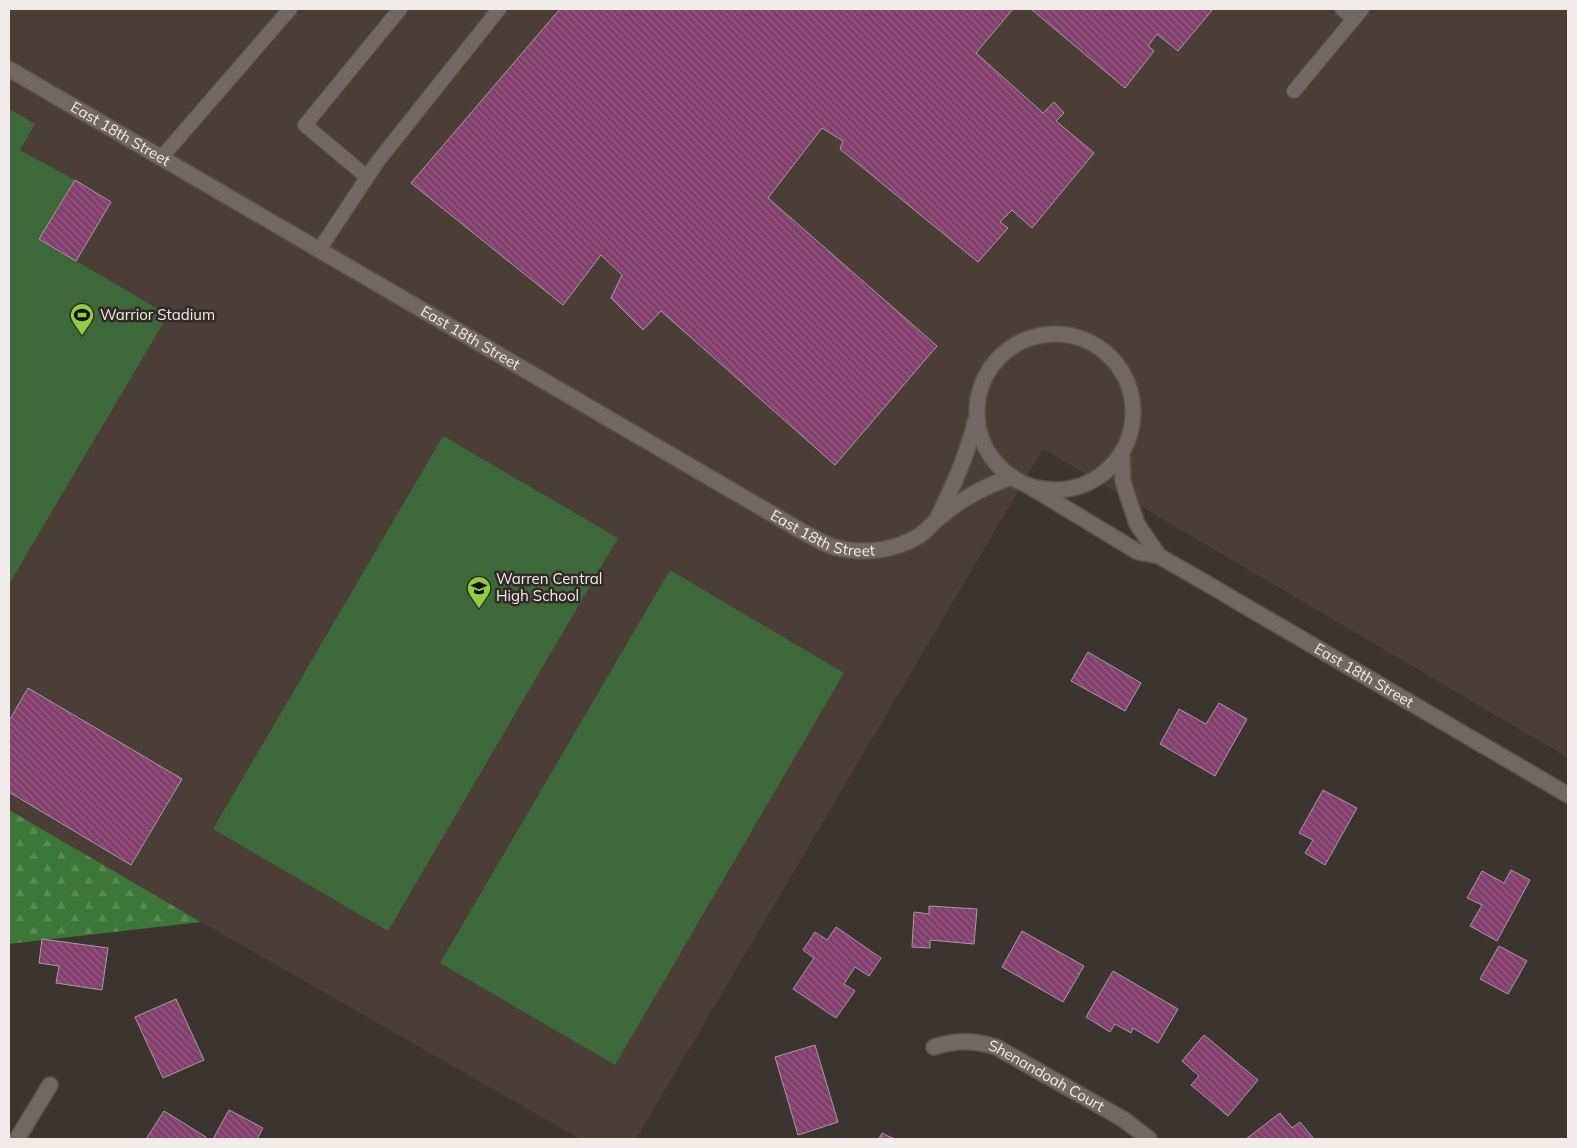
<svg xmlns="http://www.w3.org/2000/svg" width="1577" height="1148" viewBox="0 0 1577 1148" font-family="Mulish,sans-serif">
  <style>
    .built { fill: #4b3e36 }
    .forest { fill: url(#forest-firs) }
    .pitch { fill: #3d683a }
    .building { fill: url(#building-back-hatch); stroke: #a69da2 }
    .lines { fill: none; stroke-linecap: round; stroke-linejoin: round }
    .lane-casing { stroke: #58514e; stroke-width: 16 }
    .street-casing { stroke: #58514e; stroke-width: 18 }
    .lane { stroke: #716863; stroke-width: 14 }
    .street { stroke: #716863; stroke-width: 15 }
    .labels { text-anchor: middle; stroke-width: 5; stroke-linejoin: round; paint-order: stroke }
    .street-label { font-size: 15px; fill: #f1ece9; stroke: #312a26 }
    .poi-label { font-size: 15px; fill: #f1ece9; stroke: #312a26; text-anchor: start }
  </style>
  <defs>
    <pattern id="forest-firs" width="22" height="20" patternUnits="userSpaceOnUse" patternTransform="scale(1.25)"><rect width="22" height="20" fill="#3c7638"/><path d="M5 1l3.5 6h-7zM16 11l3.5 6h-7z" fill="#598a55"/></pattern>
    <pattern id="building-back-hatch" width="6" height="6" patternUnits="userSpaceOnUse" patternTransform="scale(1.25)"><rect width="6" height="6" fill="#823e6c"/><path d="M-1 5l2 2M0 0l6 6M5-1l2 2" fill="none" stroke="#945a81"/></pattern>
  </defs>
  <rect width="100%" height="100%" fill="#3c342f"/>
  <path class="built" d="M 9,9 L 1568,9 L 1568,758 L 1043,449 L 636,1139 L 580,1139 L 9,812 Z"/>
  <path class="forest" d="M 9,810 L 201,922 L 9,944 Z"/>
  <path class="pitch" d="M 9,109 L 35,124 L 20,150 L 75,180 L 39,239 L 168,315 L 9,584 Z
    M 443,436 L 618,538 L 388,931 L 213,829 Z
    M 670,570 L 844,673 L 615,1065 L 440,963 Z"/>
  <path class="building" d="M 560,9 L 1013,9 L 976,53 L 1043,113 L 1054,102 L 1064,113 L 1056,121 L 1094,153 L 1032,228 L 1012,210 L 1000,222 L 1008,228 L 978,262 L 840,149 L 843,141 L 822,128 L 768,198 L 937,346 L 835,465 L 661,311 L 643,330 L 611,298 L 622,275 L 601,255 L 563,305 L 411,183 Z
    M 1031,9 L 1213,9 L 1178,51 L 1157,34 L 1148,46 L 1154,51 L 1125,88 Z
    M 75,180 L 111,202 L 76,261 L 39,239 Z
    M 1088,652 L 1141,683 L 1125,711 L 1071,681 Z
    M 28,688 L 182,779 L 131,865 L 9,792 L 9,721 Z
    M 1219,703 L 1247,719 L 1215,776 L 1160,744 L 1179,709 L 1206,724 Z
    M 1323,790 L 1357,808 L 1325,865 L 1305,853 L 1313,840 L 1299,833 Z
    M 1511,870 L 1530,880 L 1497,941 L 1470,926 L 1482,905 L 1467,898 L 1482,871 L 1504,883 Z
    M 929,906 L 977,909 L 974,944 L 930,940 L 930,948 L 912,947 L 914,912 L 929,914 Z
    M 836,927 L 881,958 L 869,976 L 855,967 L 844,984 L 855,991 L 836,1018 L 793,989 L 814,958 L 803,950 L 815,932 L 827,940 Z
    M 1022,931 L 1084,966 L 1063,1002 L 1002,967 Z
    M 42,939 L 108,948 L 102,990 L 56,983 L 59,966 L 39,963 Z
    M 1499,946 L 1527,961 L 1508,994 L 1480,979 Z
    M 1113,971 L 1178,1009 L 1158,1043 L 1133,1028 L 1131,1033 L 1115,1024 L 1110,1032 L 1086,1017 Z
    M 176,999 L 204,1060 L 163,1078 L 135,1017 Z
    M 1204,1035 L 1258,1080 L 1228,1116 L 1191,1085 L 1199,1076 L 1182,1061 Z
    M 815,1045 L 838,1122 L 798,1135 L 775,1057 Z
    M 229,1110 L 263,1128 L 257,1139 L 213,1139 Z
    M 164,1111 L 206,1137 L 204,1139 L 146,1139 Z
    M 1280,1113 L 1292,1128 L 1300,1122 L 1314,1139 L 1246,1139 Z
    M 882,1133 L 888,1136 L 895,1139 L 879,1139 Z"/>
  <g class="lines">
    <g class="lane-casing">
      <path id="lane" d="M 1342,9 L 1354,18
        M 1294,91 L 1362,9
        M 161,158 L 290,9
        M 367,177 L 305,125 L 400,9
        M 319,250 L 378,161 L 499,9"/>
    </g>
    <g class="street-casing">
      <g id="street">
        <path id="s1" d="M 9,69 L 803,532 C 813,537 824,544 834,547 C 862,555 894,551 919,536 C 927,531 932,523 939,518 C 961,499 984,486 1012,477"/>
        <circle cx="1055" cy="412" r="78"/>
        <path d="M 1122,452 L 1123,482 L 1137,524 L 1159,556"/>
        <path id="s2" d="M 1029,486 L 1138,552 L 1159,556 L 1211,586 L 1568,795"/>
        <path d="M 938,517 C 953,486 967,456 975,422"/>
        <path id="s3" d="M 934,1047 C 956,1040 974,1040 996,1047 L 1123,1119 L 1149,1139"/>
        <path d="M 17,1139 L 50,1085"/>
      </g>
    </g>
    <use href="#lane" class="lane"/>
    <use href="#street" class="street"/>
  </g>
  <defs>
    <g id="stadium-pin" transform="scale(1.25)"><path d="M0 17L-7.5 6A9.5 9.5 0 1 1 7.5 6Z" fill="#91cd40" stroke="#312a26"/><path d="M0-5a6.5 5 0 1 0 0 10a6.5 5 0 1 0 0-10ZM-3.5-1.8h7v3.6h-7Z" fill="#111"/></g>
    <g id="school-pin" transform="scale(1.25)"><path d="M0 17L-7.5 6A9.5 9.5 0 1 1 7.5 6Z" fill="#91cd40" stroke="#312a26"/><path d="M0-5L7-2L0 1L-7-2ZM-4 1L0 2.5L4 1V4Q0 6-4 4Z" fill="#111"/></g>
  </defs>
  <g fill-rule="evenodd">
    <use href="#stadium-pin" x="82" y="315"/>
    <use href="#school-pin" x="479" y="588"/>
  </g>
  <g class="labels">
    <g class="street-label">
      <text dy="5" stroke="none"><textPath href="#s1" startOffset="129">East 18th Street</textPath></text>
      <text dy="5" stroke="none"><textPath href="#s1" startOffset="534">East 18th Street</textPath></text>
      <text dy="5" stroke="none"><textPath href="#s1" startOffset="939">East 18th Street</textPath></text>
      <text dy="5" stroke="none"><textPath href="#s2" startOffset="386">East 18th Street</textPath></text>
      <text dy="5" stroke="none"><textPath href="#s3" startOffset="121">Shenandoah Court</textPath></text>
    </g>
    <g class="poi-label">
      <text x="100" y="320">Warrior Stadium</text>
      <text x="496" y="584">Warren Central<tspan x="496" dy="17">High School</tspan></text>
    </g>
  </g>
  <rect width="1577" height="1148" fill="none" stroke="#f1ece9" stroke-width="20"/>
</svg>
